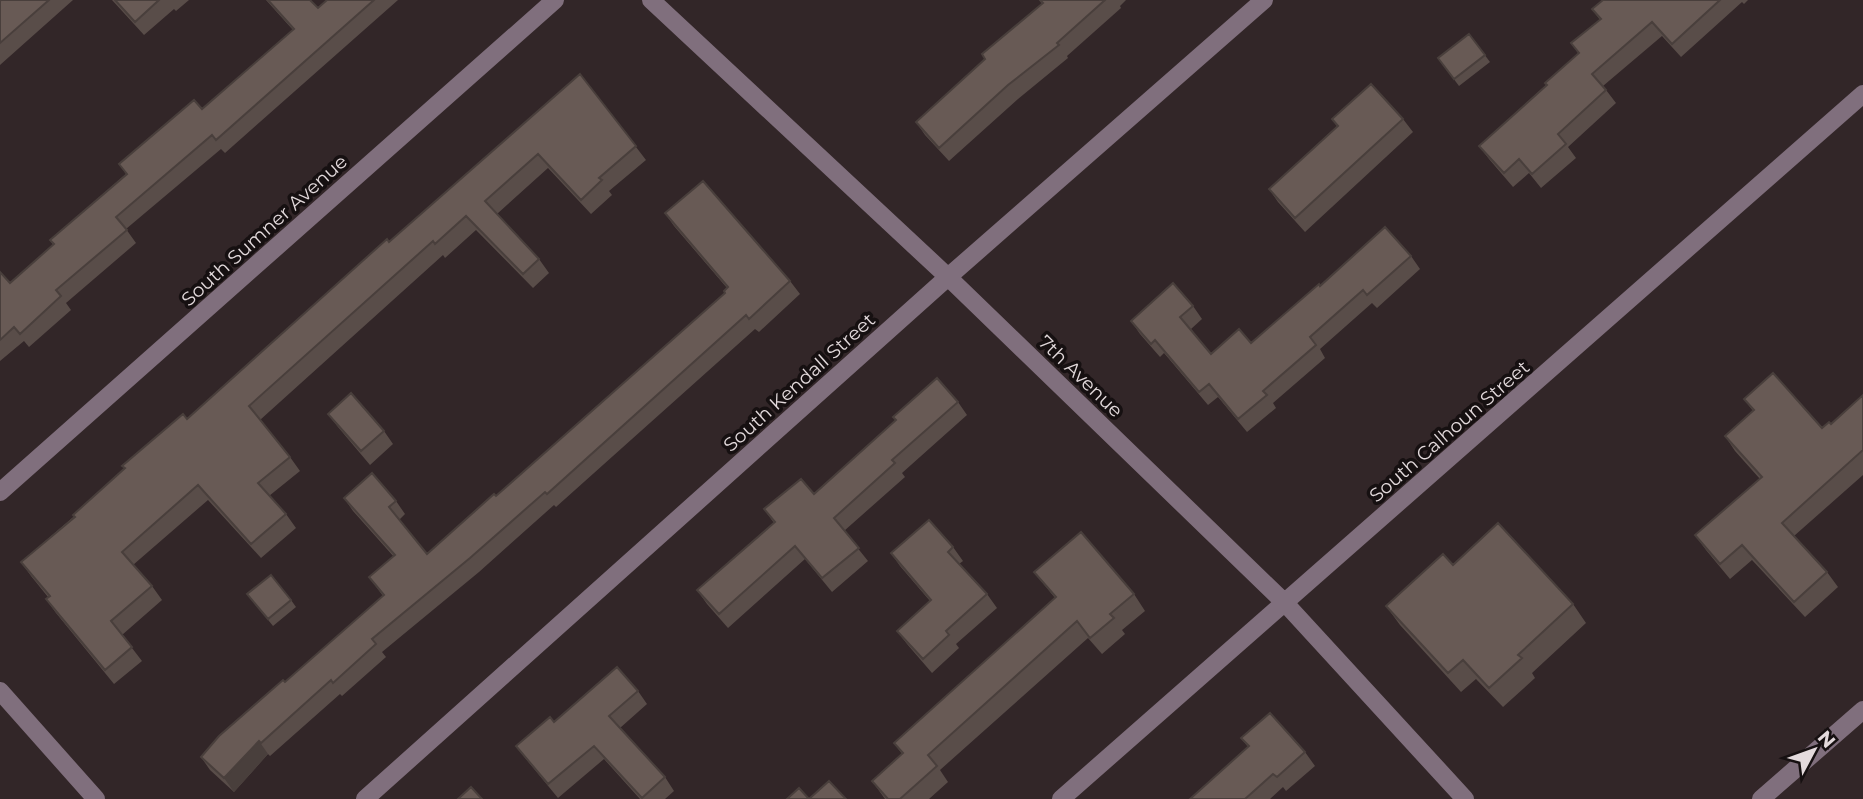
<svg xmlns="http://www.w3.org/2000/svg" width="1863" height="799" viewBox="0 0 1863 799" font-family="Montserrat,sans-serif">
  <style>
    .lines { fill: none; stroke-linecap: round; stroke-linejoin: round }
    .minor { stroke: #806f7d; stroke-width: 18 }
    .wall { fill: #594d49 }
    .shaded-wall { fill: #493f3c }
    .building { fill: #685a55; stroke: #493f3c; stroke-width: 2 }
    .labels { text-anchor: middle; stroke-width: 7; stroke-linejoin: round; paint-order: stroke }
    .street-label { font-size: 19px; fill: #e3dadc; stroke: #161011 }
  </style>
  <rect width="100%" height="100%" fill="#322628"/>
  <g class="lines">
    <path class="minor" d="M 651,0 L 948,277 L 1285,603 L 1465,799
      M 0,492 L 555,0
      M 0,691 L 96,799
      M 365,799 L 948,277 L 1264,0
      M 1061,799 L 1863,94
      M 1761,799 L 1863,710"/>
  </g>
  <path class="wall" d="M 1,0 L 73,0 L 0,65 L 0,1 Z
    M 112,0 L 189,0 L 176,11 L 174,9 L 144,35 Z
    M 266,0 L 310,0 L 318,8 L 327,0 L 398,0 L 225,153 L 221,149 L 126,229 L 136,243 L 66,303 L 71,310 L 29,347 L 24,341 L 0,361 L 0,272 L 10,283 L 53,245 L 50,240 L 126,174 L 119,164 L 202,109 L 293,30 Z
    M 1039,0 L 1126,0 L 1120,6 L 1121,8 L 1067,56 L 1068,58 L 1018,99 L 949,161 L 925,135 L 916,122 L 985,59 L 1042,4 Z
    M 1603,0 L 1748,0 L 1744,4 L 1742,2 L 1681,57 L 1662,36 L 1603,86 L 1616,103 L 1568,147 L 1576,158 L 1541,188 L 1529,173 L 1513,187 L 1489,159 L 1479,146 L 1546,85 L 1578,53 L 1571,43 L 1600,20 L 1592,9 Z
    M 1469,34 L 1490,62 L 1459,86 L 1438,58 Z
    M 580,74 L 646,160 L 609,191 L 612,195 L 591,214 L 548,168 L 497,214 L 539,259 L 549,273 L 533,288 L 476,230 L 445,258 L 443,255 L 260,420 L 290,457 L 300,471 L 269,496 L 286,514 L 296,528 L 261,558 L 208,500 L 133,565 L 152,586 L 162,600 L 122,635 L 142,661 L 114,684 L 56,613 L 46,599 L 48,597 L 31,576 L 21,562 L 187,419 Z
    M 1332,119 L 1403,119 L 1413,132 L 1305,232 L 1278,202 L 1269,189 L 1337,126 Z
    M 665,213 L 790,281 L 800,294 L 759,332 L 755,329 L 556,507 L 554,505 L 479,572 L 382,652 L 386,657 L 342,696 L 340,694 L 270,756 L 268,754 L 234,792 L 210,770 L 201,757 L 383,596 L 369,577 L 394,557 L 353,511 L 344,498 L 396,501 L 405,514 L 399,520 L 427,554 L 496,496 L 725,293 L 727,288 L 674,226 Z
    M 1411,256 L 1420,269 L 1377,308 L 1372,303 L 1320,349 L 1325,358 L 1273,403 L 1276,408 L 1247,432 L 1218,397 L 1208,405 L 1164,353 L 1160,357 L 1140,334 L 1131,321 L 1193,306 L 1202,319 L 1191,329 L 1211,354 L 1251,343 L 1320,286 Z
    M 1863,395 L 1863,475 L 1794,536 L 1827,572 L 1838,587 L 1805,617 L 1752,560 L 1730,579 L 1706,550 L 1695,535 L 1760,479 L 1735,451 L 1725,436 L 1753,411 L 1744,399 L 1822,428 L 1831,424 Z
    M 958,402 L 967,415 L 902,473 L 905,477 L 844,531 L 868,561 L 832,592 L 805,559 L 728,628 L 707,604 L 697,590 L 774,523 L 764,509 L 814,494 Z
    M 328,414 L 384,431 L 393,444 L 370,465 L 338,427 Z
    M 953,547 L 963,561 L 959,564 L 987,594 L 997,608 L 956,644 L 959,648 L 932,673 L 907,644 L 897,631 L 930,601 L 900,566 L 891,553 Z
    M 1453,565 L 1573,604 L 1586,623 L 1532,673 L 1535,678 L 1503,707 L 1476,679 L 1461,692 L 1400,625 L 1386,606 Z
    M 1034,572 L 1134,594 L 1145,611 L 1122,630 L 1125,634 L 1102,654 L 1088,638 L 940,770 L 948,782 L 929,799 L 885,799 L 872,781 L 902,754 L 894,743 L 1055,598 Z
    M 247,594 L 291,600 L 296,607 L 273,626 Z
    M 638,691 L 647,704 L 620,728 L 665,777 L 674,791 L 665,799 L 640,799 L 604,759 L 558,798 L 526,759 L 516,746 L 554,722 Z
    M 1241,738 L 1305,752 L 1315,766 L 1286,791 L 1283,787 L 1270,799 L 1190,799 L 1248,747 Z"/>
  <path class="shaded-wall" d="M 259,741 L 268,754 L 234,792 L 224,778 Z"/>
  <path class="building" d="M 1,0 L 49,0 L 0,43 L 0,1 Z
    M 115,0 L 159,0 L 135,22 Z
    M 268,0 L 310,0 L 318,8 L 327,0 L 374,0 L 216,140 L 212,135 L 116,217 L 127,230 L 56,290 L 61,296 L 20,334 L 14,327 L 0,340 L 0,272 L 10,283 L 54,244 L 50,240 L 127,174 L 119,164 L 194,100 L 202,109 L 294,29 Z
    M 1040,0 L 1105,0 L 1057,43 L 1059,45 L 1008,85 L 939,148 L 916,122 L 985,59 L 982,54 L 1043,3 Z
    M 1603,0 L 1720,0 L 1672,44 L 1652,22 L 1592,74 L 1606,90 L 1558,134 L 1566,144 L 1532,174 L 1519,159 L 1504,173 L 1479,146 L 1547,85 L 1545,83 L 1579,53 L 1571,43 L 1601,19 L 1592,9 Z
    M 1469,34 L 1485,55 L 1454,79 L 1438,58 Z
    M 580,74 L 636,146 L 599,178 L 602,180 L 581,200 L 538,154 L 485,201 L 539,259 L 523,274 L 466,216 L 435,244 L 433,241 L 249,406 L 290,457 L 258,483 L 286,514 L 251,544 L 198,485 L 122,552 L 152,586 L 111,621 L 132,647 L 105,670 L 46,599 L 50,596 L 21,562 L 75,517 L 73,515 L 125,468 L 122,466 L 183,414 L 187,419 L 387,239 L 389,242 Z
    M 1371,84 L 1403,119 L 1295,218 L 1269,189 L 1338,126 L 1332,119 Z
    M 703,181 L 790,281 L 749,319 L 746,315 L 547,494 L 545,492 L 470,558 L 372,639 L 376,644 L 333,683 L 331,680 L 261,743 L 259,741 L 224,778 L 201,757 L 219,736 L 283,680 L 285,682 L 384,595 L 369,577 L 395,555 L 344,498 L 372,473 L 396,501 L 389,507 L 427,554 L 494,494 L 496,496 L 725,293 L 724,291 L 728,287 L 665,213 Z
    M 1385,227 L 1411,256 L 1367,295 L 1363,290 L 1310,337 L 1316,345 L 1263,391 L 1267,395 L 1238,419 L 1209,384 L 1199,392 L 1155,340 L 1151,344 L 1131,321 L 1173,283 L 1193,306 L 1180,317 L 1211,354 L 1239,329 L 1251,343 L 1319,284 L 1320,286 Z
    M 1773,373 L 1822,428 L 1829,422 L 1831,424 L 1863,395 L 1863,450 L 1782,523 L 1827,572 L 1794,602 L 1742,545 L 1720,564 L 1695,535 L 1762,477 L 1725,436 L 1754,410 L 1744,399 Z
    M 937,378 L 958,402 L 892,460 L 895,463 L 834,518 L 859,548 L 822,578 L 795,546 L 719,614 L 697,590 L 775,522 L 764,509 L 801,479 L 814,494 L 896,420 L 893,417 Z
    M 351,393 L 384,431 L 361,451 L 328,414 Z
    M 929,520 L 953,547 L 948,552 L 987,594 L 946,631 L 949,635 L 923,659 L 897,631 L 931,600 L 891,553 Z
    M 1498,523 L 1573,604 L 1518,655 L 1522,658 L 1489,688 L 1463,660 L 1448,673 L 1386,606 L 1443,554 L 1453,565 Z
    M 1081,532 L 1134,594 L 1110,614 L 1114,618 L 1090,638 L 1077,621 L 928,755 L 937,766 L 900,799 L 888,799 L 872,781 L 903,753 L 894,743 L 1056,597 L 1034,572 Z
    M 271,575 L 291,600 L 268,619 L 247,594 Z
    M 617,667 L 638,691 L 609,716 L 665,777 L 642,798 L 594,746 L 548,784 L 516,746 L 550,717 L 554,722 Z
    M 1270,713 L 1305,752 L 1277,777 L 1273,774 L 1245,799 L 1190,799 L 1249,746 L 1241,738 Z
    M 829,781 L 846,799 L 787,799 L 799,788 L 809,799 Z
    M 471,787 L 482,799 L 458,799 Z"/>
  <g class="labels">
    <g class="street-label">
      <text transform="translate(264 230) rotate(-42)" y="7">South Sumner Avenue</text>
      <text transform="translate(1081 376) rotate(44)" y="7">7th Avenue</text>
      <text transform="translate(799 382) rotate(-42)" y="7">South Kendall Street</text>
      <text transform="translate(1449 431) rotate(-41)" y="7">South Calhoun Street</text>
    </g>
  </g>
  <g transform="translate(1814 750) rotate(49)" stroke="#161011" stroke-width="5" paint-order="stroke">
  <path d="M0-5L12 26L0 18L-12 26Z" fill="#e3dadc"/>
  <text y="-10" font-size="19" font-weight="bold" text-anchor="middle" fill="#e3dadc">N</text>
  </g>
</svg>
